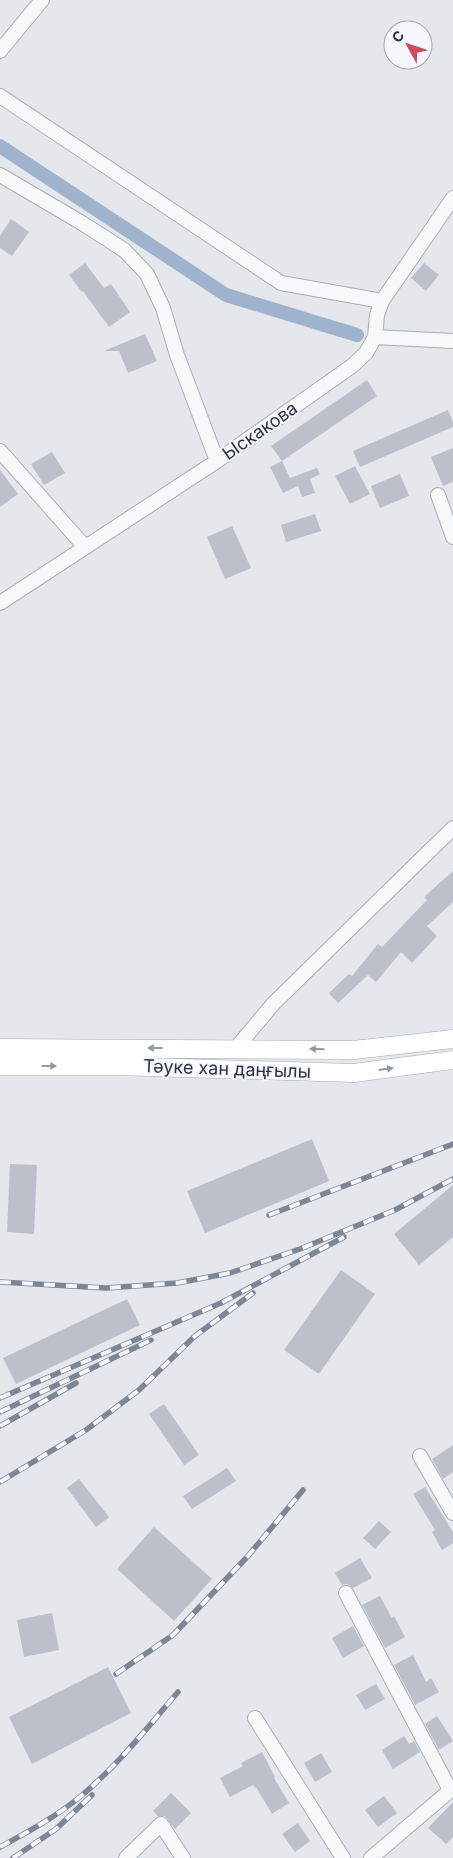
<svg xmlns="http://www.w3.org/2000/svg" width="453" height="1858" viewBox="0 0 453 1858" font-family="Inter,sans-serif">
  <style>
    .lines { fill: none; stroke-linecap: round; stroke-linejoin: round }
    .canal { stroke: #9fb4cc; stroke-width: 14 }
    .building { fill: #bbc0ca }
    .minor-casing { stroke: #a9aeb7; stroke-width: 16 }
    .major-casing { stroke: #a3abb8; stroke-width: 19 }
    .minor { stroke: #f7f8fa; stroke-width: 14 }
    .major { stroke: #fff; stroke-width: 18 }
    .rail-casing { stroke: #7d8696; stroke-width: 5.5 }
    .rail { stroke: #f4f6f9; stroke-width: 4; stroke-dasharray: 11; stroke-linecap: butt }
    .oneway { fill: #959aa2 }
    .labels { text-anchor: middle; stroke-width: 4; stroke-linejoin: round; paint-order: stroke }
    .street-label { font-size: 18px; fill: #2b3445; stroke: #f4f6f9 }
  </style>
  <rect width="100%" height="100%" fill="#e4e7ec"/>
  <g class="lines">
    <path class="canal" d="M 0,146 L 226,295 L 357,335"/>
  </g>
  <path class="building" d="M 11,219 L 29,232 L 12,256 L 0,248 L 0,236 Z
    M 85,263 L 104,288 L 111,284 L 130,312 L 109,327 L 83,291 L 82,292 L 69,275 Z
    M 424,263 L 439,275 L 426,291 L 411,278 Z
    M 145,334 L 157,361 L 128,373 L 119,351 L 104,351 Z
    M 367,380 L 377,396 L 282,461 L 271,446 Z
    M 448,410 L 453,422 L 453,427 L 360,467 L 353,451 Z
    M 453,448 L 453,482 L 443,486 L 431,457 Z
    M 52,452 L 65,473 L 44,485 L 31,464 Z
    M 282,461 L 290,478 L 317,468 L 320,474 L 310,479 L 315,493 L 302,497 L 298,486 L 283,493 L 270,467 Z
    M 355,466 L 370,494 L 350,504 L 335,476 Z
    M 0,470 L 18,494 L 0,507 Z
    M 400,474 L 409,496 L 380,508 L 371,486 Z
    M 315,514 L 321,531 L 286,542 L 281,525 Z
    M 232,526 L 251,568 L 225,579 L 207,537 Z
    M 453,871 L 453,902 L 427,926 L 437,936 L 412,963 L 401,952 L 376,982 L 368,975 L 338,1003 L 329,993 L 349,974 L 352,976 L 378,944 L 382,947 L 427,900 L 424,897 Z
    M 312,1139 L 329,1181 L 205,1233 L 187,1191 Z
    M 10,1164 L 37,1165 L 34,1234 L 7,1232 Z
    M 453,1185 L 453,1237 L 419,1265 L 394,1234 Z
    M 341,1270 L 375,1294 L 319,1374 L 284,1350 Z
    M 127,1299 L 140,1325 L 16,1384 L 3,1358 Z
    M 164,1404 L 199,1455 L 184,1465 L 149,1414 Z
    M 453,1445 L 453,1472 L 443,1479 L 432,1459 Z
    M 227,1468 L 236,1481 L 192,1509 L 183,1496 Z
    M 79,1479 L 109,1517 L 96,1527 L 67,1488 Z
    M 425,1487 L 453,1532 L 453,1543 L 442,1550 L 432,1532 L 435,1530 L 413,1494 Z
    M 379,1521 L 391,1532 L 375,1549 L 363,1538 Z
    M 154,1527 L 212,1579 L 174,1621 L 117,1569 Z
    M 360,1558 L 372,1578 L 353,1588 L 347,1584 L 342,1585 L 335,1573 Z
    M 380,1596 L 392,1618 L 394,1616 L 405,1637 L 385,1648 L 362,1605 Z
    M 52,1613 L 59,1650 L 24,1657 L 17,1620 Z
    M 353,1626 L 364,1646 L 343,1658 L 332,1638 Z
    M 413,1655 L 426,1682 L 431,1678 L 439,1692 L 415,1705 L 394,1665 Z
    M 108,1667 L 131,1713 L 32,1764 L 9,1717 Z
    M 376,1684 L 385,1699 L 365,1710 L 356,1695 Z
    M 437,1716 L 453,1741 L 439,1750 L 425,1724 Z
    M 404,1736 L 409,1744 L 414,1741 L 420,1752 L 393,1769 L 382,1750 Z
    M 262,1752 L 275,1777 L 274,1778 L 289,1803 L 272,1814 L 256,1787 L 255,1788 L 253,1785 L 230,1797 L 220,1778 L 243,1766 L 241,1763 Z
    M 321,1753 L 332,1772 L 315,1782 L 304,1763 Z
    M 171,1793 L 191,1813 L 175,1829 L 165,1816 L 158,1816 L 153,1811 Z
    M 384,1796 L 397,1813 L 378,1827 L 365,1810 Z
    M 453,1802 L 453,1837 L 446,1844 L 428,1828 Z
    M 298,1823 L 310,1841 L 295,1852 L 282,1834 Z"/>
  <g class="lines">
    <g class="minor-casing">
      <path id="minor" d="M 0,51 L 42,0
        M 0,96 L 281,283 L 382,301
        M 0,175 L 82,223 L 124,250 L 147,274 L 163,308 L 177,355 L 217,461
        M 375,337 L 453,341
        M 0,451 L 85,547
        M 438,495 L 453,537
        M 0,603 L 217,461 L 352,366 L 366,353 L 375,337 L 377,315 L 382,301 L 453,198
        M 236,1048 L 274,1003 L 453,828
        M 420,1456 L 453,1513
        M 346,1593 L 450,1790
        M 255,1718 L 343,1858
        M 126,1858 L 161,1824 L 183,1858
        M 371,1858 L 453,1788"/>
    </g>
    <g class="major-casing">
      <path id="major" d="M 0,1048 L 354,1050 L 453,1039
        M 0,1066 L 115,1066 L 354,1073 L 453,1060"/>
    </g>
    <use href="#minor" class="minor"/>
    <use href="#major" class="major"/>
    <g class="rail-casing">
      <path id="rail" d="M 269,1215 L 453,1144
        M 0,1282 L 106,1288 L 177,1283 L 230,1273 L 300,1249 L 395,1210 L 453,1179
        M 0,1398 L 221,1303 L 344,1237
        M 0,1412 L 151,1340
        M 0,1426 L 76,1383
        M 0,1482 L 86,1430 L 139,1390 L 195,1336 L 253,1293
        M 116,1674 L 173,1635 L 248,1556 L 303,1490
        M 0,1847 C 28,1832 57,1816 81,1796 C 118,1765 147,1728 178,1692
        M 13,1858 L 56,1829 L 92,1795"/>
    </g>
    <use href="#rail" class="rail"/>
  </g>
  <defs><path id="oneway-solid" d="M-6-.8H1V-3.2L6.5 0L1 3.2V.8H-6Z" transform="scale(1.25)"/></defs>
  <g class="oneway">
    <use href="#oneway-solid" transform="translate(155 1048) rotate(180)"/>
    <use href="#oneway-solid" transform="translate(317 1049) rotate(-179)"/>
    <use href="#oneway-solid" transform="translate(49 1066)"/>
    <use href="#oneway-solid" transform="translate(386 1069) rotate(-7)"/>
  </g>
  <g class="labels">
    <g class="street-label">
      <text transform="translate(260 431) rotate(-35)" y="6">Ыскакова</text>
      <text transform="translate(227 1069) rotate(2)" y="6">Тәуке хан даңғылы</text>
    </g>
  </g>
  <g transform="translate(408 45) rotate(310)"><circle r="24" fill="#f4f6f9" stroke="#a4a8b1"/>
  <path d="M0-4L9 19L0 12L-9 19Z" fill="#d1495b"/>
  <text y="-8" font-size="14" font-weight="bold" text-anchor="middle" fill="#2b3445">С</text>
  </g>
</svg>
